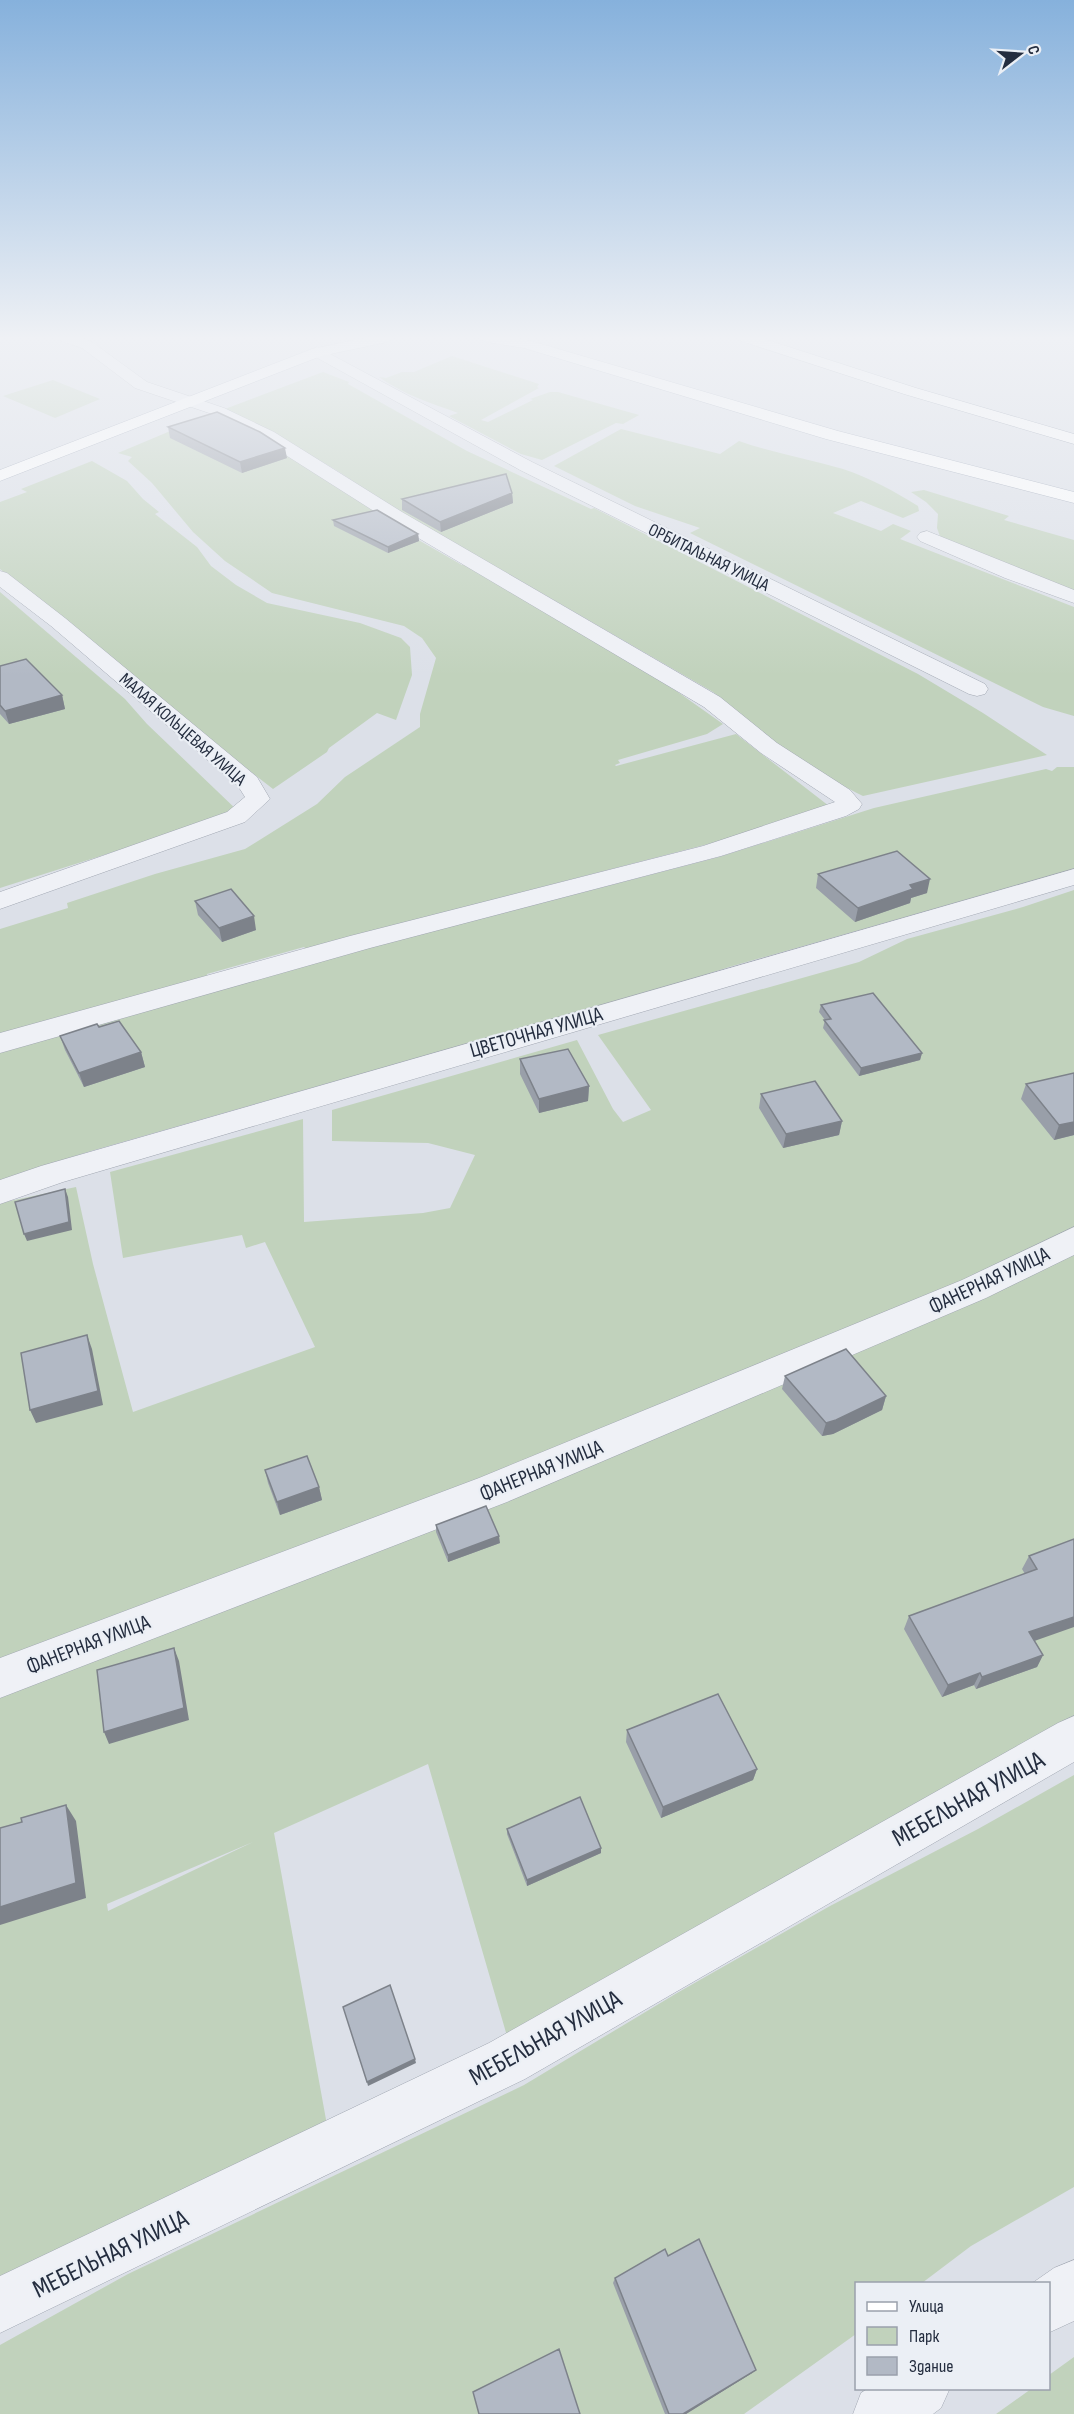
<svg xmlns="http://www.w3.org/2000/svg" width="1074" height="2414" viewBox="0 0 1074 2414" font-family="'Sofia Sans Condensed',sans-serif">
  <style>
    .green { fill: #c1d2bc; fill-rule: evenodd }
    .lines { fill: none; stroke-linecap: round; stroke-linejoin: round }
    .minor-casing { stroke: #a1a7b2; stroke-width: 1 }
    .major-casing { stroke: #9aa3b4; stroke-width: 1 }
    .highway-casing { stroke: #828c9f; stroke-width: 1 }
    .minor { fill: #eff1f6; fill-rule: evenodd }
    .major { fill: #fff; fill-rule: evenodd }
    .highway { fill: #fff; fill-rule: evenodd }
    .wall { fill: #999fa9 }
    .shaded-wall { fill: #7d828a }
    .building { fill: #b2b9c5; stroke: #7d828a; stroke-width: 1.5 }
    .labels { text-anchor: middle; stroke-width: 4.5; stroke-linejoin: round; paint-order: stroke }
    .far-street-label { font-size: 18px; fill: #242d3f; stroke: #ebeff5 }
    .street-label { font-size: 21px; fill: #242d3f; stroke: #ebeff5 }
    .near-street-label { font-size: 26px; fill: #242d3f; stroke: #ebeff5 }
  </style>
  <rect width="100%" height="100%" fill="#dce0e8"/>
  <path class="green" d="M 452,356 L 539,384 L 537,387 L 539,388 L 481,420 L 488,422 L 533,400 L 530,399 L 550,392 L 558,392 L 639,415 L 623,424 L 616,423 L 542,460 L 521,454 L 449,416 L 458,413 C 431,403 404,395 379,377 L 386,378 L 402,372 L 414,372 Z
    M 323,372 L 349,382 L 348,384 L 467,451 L 591,509 L 594,508 L 918,674 L 983,713 L 1047,755 L 863,796 C 835,782 792,757 767,737 C 749,722 732,706 713,692 L 477,556 L 420,526 L 336,470 L 271,432 L 225,409 Z
    M 53,380 L 100,399 L 55,418 L 3,396 Z
    M 187,424 L 259,436 L 415,538 L 462,565 L 465,564 L 675,690 L 723,724 L 707,734 L 618,760 L 620,763 L 615,765 L 616,766 L 736,734 L 829,806 L 712,843 L 403,923 L 307,950 L 304,947 L 207,974 L 208,977 L 0,1034 L 0,929 L 68,908 L 67,903 L 155,874 L 245,849 L 317,804 L 345,777 L 420,727 L 420,714 L 436,658 L 422,638 L 404,626 L 272,593 L 225,561 L 193,532 L 152,483 L 128,461 L 132,457 L 118,453 Z
    M 621,429 L 720,454 L 739,441 C 773,453 808,459 843,469 C 870,478 894,491 918,506 L 919,511 L 903,518 L 861,501 L 833,513 L 881,531 L 893,524 L 911,531 L 900,539 L 1074,607 L 1074,716 L 1043,707 L 690,533 L 700,528 L 635,506 L 554,466 Z
    M 92,461 L 127,481 L 143,499 L 159,512 L 155,514 L 197,547 L 211,566 L 236,585 L 267,603 L 360,623 L 401,638 L 410,647 L 412,675 L 396,720 L 377,713 L 329,748 L 327,752 L 273,789 L 198,731 L 0,569 L 0,502 L 27,492 L 21,489 Z
    M 924,490 L 1009,516 L 1004,520 L 1074,540 L 1074,595 L 942,542 L 937,528 L 938,514 L 926,502 L 911,492 Z
    M 0,592 L 125,699 L 147,724 L 239,812 L 0,888 Z
    M 1057,767 L 1074,767 L 1074,869 L 729,967 L 637,997 L 535,1024 L 91,1151 L 0,1180 L 0,1051 L 364,949 L 719,857 L 874,808 L 1046,769 L 1052,771 Z
    M 1074,890 L 1074,1230 L 968,1280 L 499,1471 L 0,1661 L 0,1203 L 76,1187 L 93,1264 L 133,1412 L 315,1347 L 265,1242 L 246,1248 L 242,1235 L 123,1258 L 110,1172 L 303,1119 L 304,1222 L 423,1213 L 450,1208 L 475,1155 L 428,1143 L 332,1141 L 332,1110 L 577,1040 L 613,1109 L 623,1122 L 651,1110 L 598,1035 L 859,962 L 907,939 L 1023,907 Z
    M 1074,1255 L 1074,1724 L 507,2036 L 428,1764 L 274,1833 L 327,2125 L 0,2283 L 0,1698 L 755,1396 ZM 253,1842 L 108,1911 L 107,1904 Z
    M 1074,1775 L 1074,2187 L 971,2246 L 922,2283 L 856,2284 L 856,2334 L 744,2414 L 0,2414 L 0,2345 L 128,2274 L 524,2085 L 677,1993 L 830,1906 L 978,1829 Z
    M 1074,2357 L 1074,2414 L 996,2414 L 1031,2389 L 1048,2388 L 1049,2375 Z"/>
  <g class="lines">
    <g class="minor-casing">
      <path id="minor" d="M 59,338 L 81,338 L 92,342 L 147,382 L 224,408 L 274,432 L 402,512 L 720,697 L 777,743 L 850,790 L 862,804 L 859,809 L 846,816 L 721,856 L 370,948 L 0,1053 L 0,1033 L 350,936 L 703,846 L 835,802 L 761,753 L 704,707 L 388,520 L 262,440 L 212,414 L 135,388 L 82,348 L 61,341 Z
        M 317,347 L 532,462 L 985,684 L 988,689 L 985,694 L 977,696 L 969,694 L 520,470 L 312,355 L 309,352 Z
        M 927,531 L 1074,590 L 1074,603 L 1005,578 L 920,541 L 917,537 L 920,533 Z
        M 0,571 L 7,573 L 65,618 L 257,777 L 270,799 L 245,822 L 0,909 L 0,892 L 227,812 L 245,797 L 238,786 L 51,626 L 0,587 Z
        M 1074,869 L 1074,885 L 63,1182 L 0,1204 L 0,1180 L 41,1166 Z
        M 1074,1227 L 1074,1255 L 986,1298 L 507,1502 L 0,1698 L 0,1658 L 479,1478 L 962,1280 Z
        M 1074,1716 L 1074,1762 L 525,2079 L 0,2333 L 0,2276 L 489,2043 L 1058,1723 Z
        M 1074,2260 L 1074,2321 L 1048,2333 L 1048,2284 L 1031,2284 L 1054,2268 Z
        M 869,2388 L 950,2388 L 941,2408 L 933,2414 L 853,2414 L 861,2393 Z"/>
    </g>
    <g class="major-casing">
      <path id="major" d="M 365,338 L 394,338 L 387,342 L 321,356 L 0,481 L 0,470 L 312,349 Z
        M 479,338 L 516,338 L 531,341 L 838,431 L 1074,492 L 1074,503 L 826,439 L 524,348 L 486,342 Z"/>
    </g>
    <g class="highway-casing">
      <path id="highway" d="M 739,338 L 761,338 L 916,388 L 1074,434 L 1074,444 L 904,394 L 741,341 Z"/>
    </g>
    <use href="#minor" class="minor"/>
    <use href="#major" class="major"/>
    <use href="#highway" class="highway"/>
  </g>
  <path class="wall" d="M 168,427 L 287,458 L 242,473 L 170,438 Z
    M 512,493 L 513,503 L 441,532 L 402,510 L 402,499 Z
    M 333,520 L 418,534 L 419,541 L 388,553 L 334,526 Z
    M 0,666 L 62,695 L 65,709 L 9,724 L 0,714 Z
    M 818,874 L 927,893 L 911,898 L 910,903 L 855,922 L 816,888 Z
    M 195,901 L 256,930 L 222,942 L 198,915 Z
    M 821,1005 L 922,1053 L 920,1060 L 859,1076 L 823,1028 L 825,1020 L 819,1012 Z
    M 99,1027 L 141,1052 L 145,1067 L 84,1087 L 65,1050 L 60,1036 Z
    M 520,1059 L 589,1086 L 588,1101 L 539,1113 L 520,1074 Z
    M 1074,1073 L 1074,1135 L 1054,1140 L 1021,1099 L 1026,1084 Z
    M 761,1094 L 842,1121 L 839,1135 L 783,1148 L 759,1108 Z
    M 785,1376 L 886,1396 L 882,1410 L 833,1434 L 822,1436 L 782,1389 Z
    M 265,1470 L 319,1487 L 322,1500 L 280,1515 L 268,1483 Z
    M 436,1525 L 500,1543 L 448,1562 L 436,1532 Z
    M 1074,1539 L 1035,1641 L 1043,1655 L 1037,1667 L 976,1689 L 974,1685 L 942,1697 L 904,1629 L 909,1616 L 1025,1574 L 1022,1569 L 1029,1556 Z
    M 627,1730 L 757,1769 L 753,1780 L 661,1818 L 626,1742 Z
    M 507,1829 L 601,1848 L 601,1853 L 527,1886 L 507,1834 Z
    M 668,2256 L 752,2373 L 686,2414 L 665,2414 L 613,2283 L 615,2278 Z"/>
  <path class="shaded-wall" d="M 285,448 L 287,458 L 242,473 L 240,462 Z
    M 512,493 L 513,503 L 441,532 L 440,522 Z
    M 418,534 L 419,541 L 388,553 L 388,547 Z
    M 62,695 L 65,709 L 9,724 L 5,711 Z
    M 930,879 L 927,893 L 911,898 L 910,903 L 855,922 L 858,908 L 910,885 Z
    M 254,916 L 256,930 L 222,942 L 219,928 Z
    M 141,1052 L 145,1067 L 84,1087 L 79,1073 Z
    M 922,1053 L 920,1060 L 859,1076 L 861,1068 Z
    M 589,1086 L 588,1101 L 539,1113 L 539,1099 Z
    M 842,1121 L 839,1135 L 783,1148 L 786,1134 Z
    M 1074,1122 L 1074,1135 L 1054,1140 L 1059,1125 Z
    M 65,1189 L 68,1197 L 72,1230 L 27,1241 L 24,1234 Z
    M 87,1335 L 92,1349 L 103,1405 L 36,1423 L 30,1410 Z
    M 886,1396 L 882,1410 L 833,1434 L 822,1436 L 826,1423 Z
    M 319,1487 L 322,1500 L 280,1515 L 277,1502 Z
    M 499,1536 L 500,1543 L 448,1562 L 448,1555 Z
    M 1074,1617 L 1074,1627 L 1023,1645 L 1029,1632 Z
    M 174,1648 L 179,1661 L 189,1720 L 109,1744 L 104,1732 Z
    M 1043,1655 L 1037,1667 L 976,1689 L 982,1677 Z
    M 980,1673 L 974,1685 L 942,1697 L 948,1685 Z
    M 757,1769 L 753,1780 L 661,1818 L 663,1807 Z
    M 66,1805 L 76,1821 L 86,1898 L 0,1925 L 0,1907 Z
    M 601,1848 L 601,1853 L 527,1886 L 527,1880 Z
    M 415,2059 L 416,2063 L 368,2086 L 367,2082 Z
    M 756,2370 L 752,2373 L 686,2414 L 683,2414 Z"/>
  <path class="building" d="M 217,412 L 260,432 L 285,448 L 240,462 L 168,427 Z
    M 506,474 L 512,493 L 440,522 L 402,499 Z
    M 377,510 L 418,534 L 388,547 L 333,520 Z
    M 26,659 L 62,695 L 5,711 L 0,705 L 0,666 Z
    M 897,851 L 930,879 L 910,885 L 913,889 L 858,908 L 818,874 Z
    M 231,889 L 254,916 L 219,928 L 195,901 Z
    M 873,993 L 922,1053 L 861,1068 L 824,1020 L 831,1019 L 821,1005 Z
    M 119,1021 L 141,1052 L 79,1073 L 60,1036 L 97,1024 L 99,1027 Z
    M 568,1049 L 589,1086 L 539,1099 L 520,1059 Z
    M 1074,1073 L 1074,1122 L 1059,1125 L 1026,1084 Z
    M 815,1081 L 842,1121 L 786,1134 L 761,1094 Z
    M 65,1189 L 69,1222 L 24,1234 L 15,1202 Z
    M 87,1335 L 98,1391 L 30,1410 L 21,1353 Z
    M 846,1349 L 886,1396 L 836,1420 L 826,1423 L 785,1376 Z
    M 307,1456 L 319,1487 L 277,1502 L 265,1470 Z
    M 486,1506 L 499,1536 L 448,1555 L 436,1525 Z
    M 1074,1539 L 1074,1617 L 1029,1632 L 1043,1655 L 982,1677 L 980,1673 L 948,1685 L 909,1616 L 1037,1569 L 1029,1556 Z
    M 174,1648 L 184,1708 L 104,1732 L 97,1670 Z
    M 718,1694 L 757,1769 L 663,1807 L 627,1730 Z
    M 580,1797 L 601,1848 L 527,1880 L 507,1829 Z
    M 66,1805 L 76,1883 L 0,1907 L 0,1828 L 22,1822 L 21,1818 Z
    M 390,1985 L 415,2059 L 367,2082 L 343,2007 Z
    M 699,2239 L 756,2370 L 683,2414 L 669,2414 L 615,2278 L 665,2249 L 668,2256 Z
    M 559,2349 L 580,2414 L 479,2414 L 473,2392 Z"/>
  <linearGradient id="sky" x2="0" y2="1"><stop stop-color="#86b1dc"/><stop offset="0.5" stop-color="#eff1f5"/><stop offset="1" stop-color="#eff1f5" stop-opacity="0"/></linearGradient>
  <rect width="1074" height="676" fill="url(#sky)"/>
  <g class="labels">
    <g class="far-street-label">
      <text transform="translate(709 557) rotate(26)" y="6">ОРБИТАЛЬНАЯ УЛИЦА</text>
      <text transform="translate(183 729) rotate(41)" y="6">МАЛАЯ КОЛЬЦЕВАЯ УЛИЦА</text>
    </g>
    <g class="street-label">
      <text transform="translate(536 1032) rotate(-16)" y="7">ЦВЕТОЧНАЯ УЛИЦА</text>
      <text transform="translate(989 1280) rotate(-25)" y="7">ФАНЕРНАЯ УЛИЦА</text>
      <text transform="translate(541 1470) rotate(-22)" y="7">ФАНЕРНАЯ УЛИЦА</text>
      <text transform="translate(88 1644) rotate(-21)" y="7">ФАНЕРНАЯ УЛИЦА</text>
    </g>
    <g class="near-street-label">
      <text transform="translate(968 1798) rotate(-29)" y="9">МЕБЕЛЬНАЯ УЛИЦА</text>
      <text transform="translate(545 2037) rotate(-29)" y="9">МЕБЕЛЬНАЯ УЛИЦА</text>
      <text transform="translate(110 2253) rotate(-26)" y="9">МЕБЕЛЬНАЯ УЛИЦА</text>
    </g>
  </g>
  <rect x="855" y="2282" width="195" height="108" fill="#ebeff5" stroke="#9ba1ac" stroke-width="1.5"/>
  <rect x="867" y="2302" width="30" height="9" fill="#ffffff" stroke="#9ba1ac" stroke-width="1.5"/>
  <text x="909" y="2312" font-size="18" fill="#242d3f">Улица</text>
  <rect x="867" y="2327" width="30" height="18" fill="#c1d2bc" stroke="#9ba1ac" stroke-width="1.5"/>
  <text x="909" y="2342" font-size="18" fill="#242d3f">Парк</text>
  <rect x="867" y="2357" width="30" height="18" fill="#b2b9c5" stroke="#9ba1ac" stroke-width="1.5"/>
  <text x="909" y="2372" font-size="18" fill="#242d3f">Здание</text>
  <g transform="translate(1020 54) rotate(73)" stroke="#ebeff5" stroke-width="4.5" paint-order="stroke">
  <path d="M0-4.5L10 22L0 15L-10 22Z" fill="#242d3f"/>
  <text y="-9" font-size="16" font-weight="bold" text-anchor="middle" fill="#242d3f">С</text>
  </g>
</svg>
